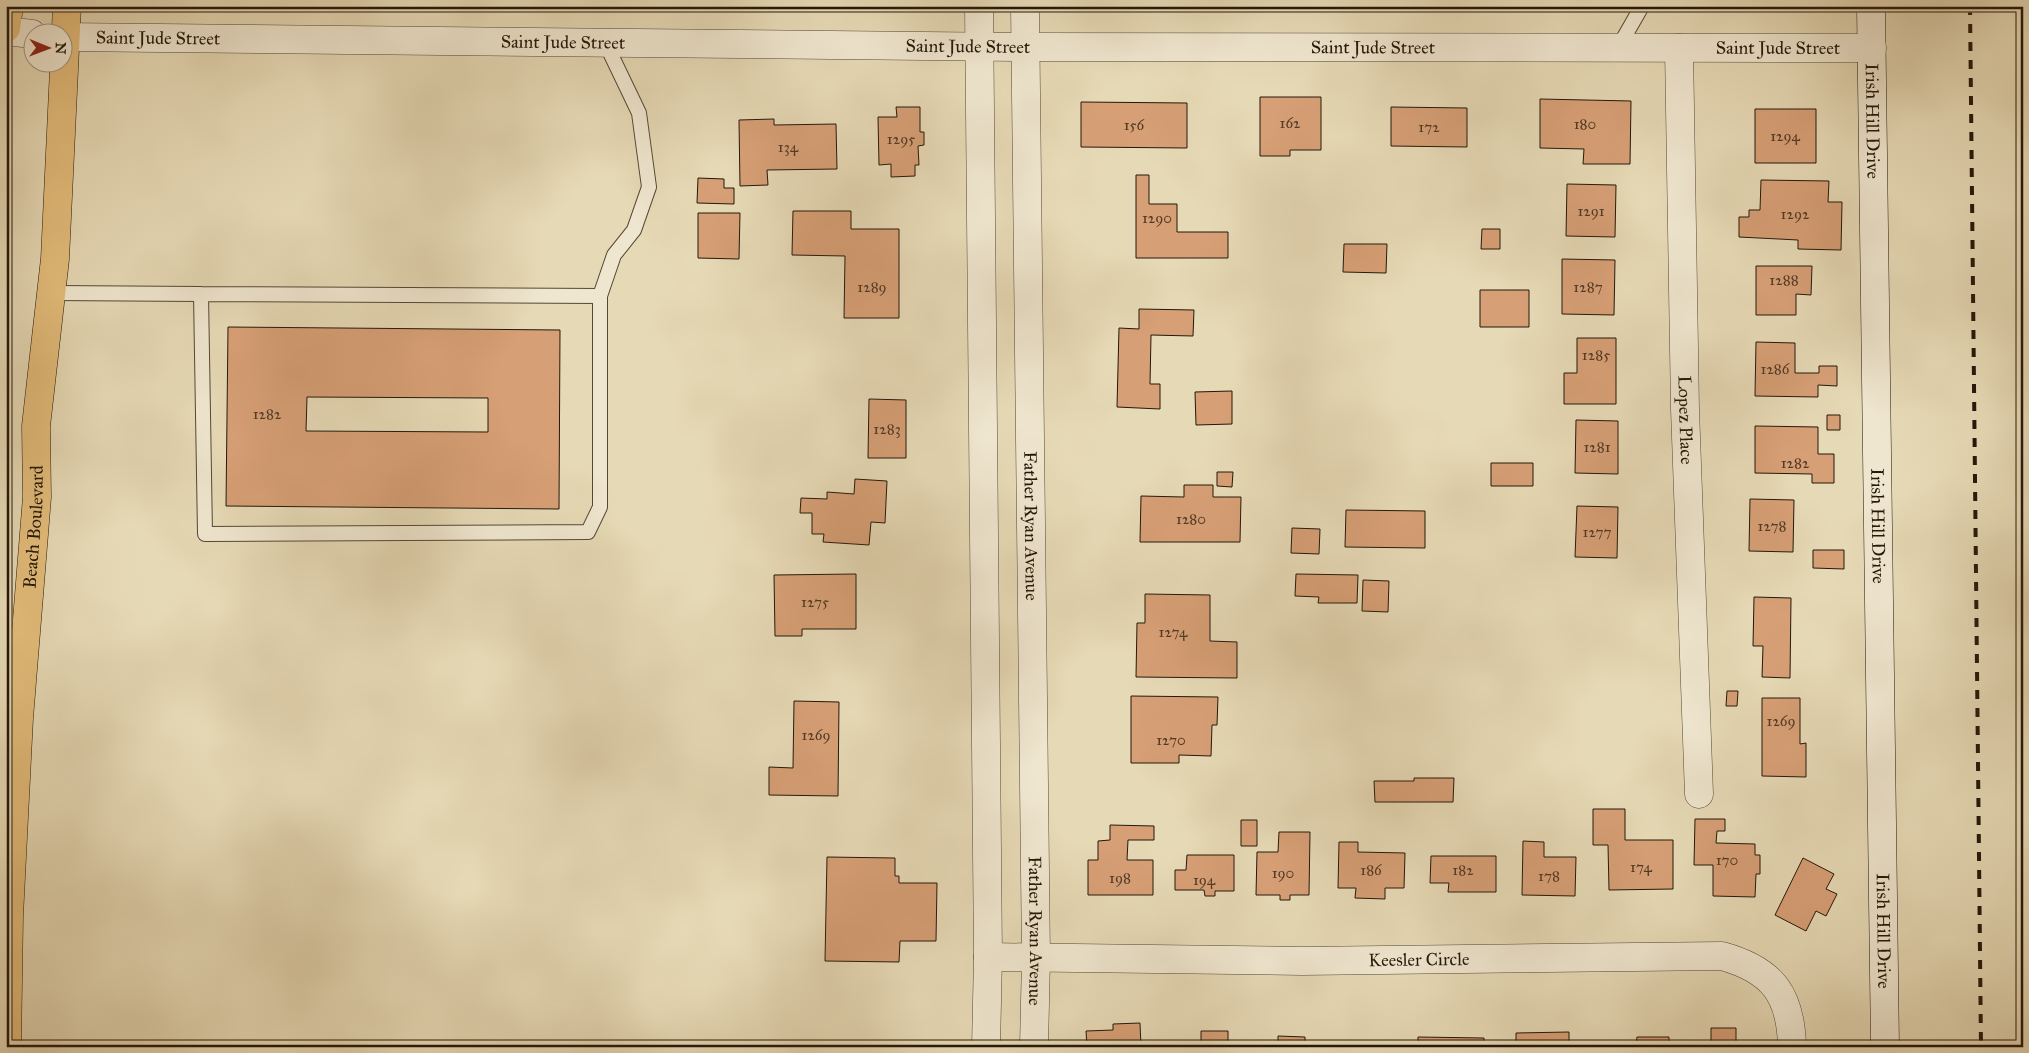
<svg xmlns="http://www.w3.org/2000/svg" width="2029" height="1053" viewBox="0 0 2029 1053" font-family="'IM FELL Great Primer',serif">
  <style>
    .building { fill: #d79f76; stroke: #24180a; fill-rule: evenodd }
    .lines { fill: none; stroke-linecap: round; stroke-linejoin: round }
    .lane-casing { stroke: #544835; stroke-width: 16 }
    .street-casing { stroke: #544835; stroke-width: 29 }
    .secondary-casing { stroke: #24180a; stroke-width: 29 }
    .primary-casing { stroke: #24180a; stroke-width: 29 }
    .lane { stroke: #efe6cf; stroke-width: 14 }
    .street { stroke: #efe6cf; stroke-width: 28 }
    .secondary { stroke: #efe6cf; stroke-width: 28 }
    .primary { stroke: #e3bc7a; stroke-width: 28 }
    .rail { stroke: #24180a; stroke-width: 4; stroke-dasharray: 9 9; stroke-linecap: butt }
    .labels { text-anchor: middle; stroke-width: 4; stroke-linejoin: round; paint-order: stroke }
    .number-label { font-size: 15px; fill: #513a25 }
    .street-label { font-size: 18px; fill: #24180a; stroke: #efe6cf }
  </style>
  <rect width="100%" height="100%" fill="#e6d9b5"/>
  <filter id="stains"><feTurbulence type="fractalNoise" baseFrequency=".004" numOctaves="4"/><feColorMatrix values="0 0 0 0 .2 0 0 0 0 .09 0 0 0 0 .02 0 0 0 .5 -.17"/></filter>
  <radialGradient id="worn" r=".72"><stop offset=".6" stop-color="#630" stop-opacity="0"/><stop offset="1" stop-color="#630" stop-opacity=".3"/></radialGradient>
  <path class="building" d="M 1260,97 L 1321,97 L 1321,150 L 1290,150 L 1290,156 L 1260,156 Z
    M 1540,99 L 1631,101 L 1630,164 L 1583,164 L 1584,149 L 1540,148 Z
    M 1081,102 L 1187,103 L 1187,148 L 1081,147 Z
    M 896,107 L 920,107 L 920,132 L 924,132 L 924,145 L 918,146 L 919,165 L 915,165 L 915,176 L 891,177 L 891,164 L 879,165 L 878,117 L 897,117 Z
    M 1391,107 L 1467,108 L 1467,147 L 1391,146 Z
    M 1755,109 L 1816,109 L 1816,163 L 1755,163 Z
    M 774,119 L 774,125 L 836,124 L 837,169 L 767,170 L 768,185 L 740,186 L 739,120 Z
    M 1136,175 L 1149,175 L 1149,204 L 1177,204 L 1177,232 L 1228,232 L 1228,258 L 1136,258 Z
    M 698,178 L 724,179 L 724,188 L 734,188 L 734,204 L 697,203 Z
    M 1761,180 L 1829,181 L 1828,202 L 1842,202 L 1841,250 L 1798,249 L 1798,240 L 1739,237 L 1739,217 L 1749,217 L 1749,210 L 1760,210 Z
    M 1567,184 L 1616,185 L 1615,237 L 1566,236 Z
    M 793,211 L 851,211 L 851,229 L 899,229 L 899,318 L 844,318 L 845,256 L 792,255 Z
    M 698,213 L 740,213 L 739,259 L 698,258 Z
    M 1482,229 L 1500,229 L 1500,249 L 1481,249 Z
    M 1344,244 L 1387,244 L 1386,273 L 1343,272 Z
    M 1562,259 L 1615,260 L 1614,315 L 1562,314 Z
    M 1756,266 L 1812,266 L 1811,295 L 1796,294 L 1796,315 L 1756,315 Z
    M 1480,290 L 1529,290 L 1529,327 L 1480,327 Z
    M 1139,309 L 1194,310 L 1193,336 L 1151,335 L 1150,384 L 1160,384 L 1160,409 L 1117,407 L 1119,328 L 1139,329 Z
    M 228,327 L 560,330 L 559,509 L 226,506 ZM 307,397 L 488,398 L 488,432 L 306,431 Z
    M 1577,338 L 1616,338 L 1616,404 L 1564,404 L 1564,373 L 1577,373 Z
    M 1756,342 L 1795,343 L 1795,373 L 1819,373 L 1819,366 L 1837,366 L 1837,386 L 1818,385 L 1818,397 L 1755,396 Z
    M 1232,391 L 1232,424 L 1196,425 L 1195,392 Z
    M 869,399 L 906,400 L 906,458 L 868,458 Z
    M 1827,415 L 1840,415 L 1840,430 L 1827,430 Z
    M 1576,420 L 1618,421 L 1618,474 L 1575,473 Z
    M 1755,426 L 1818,427 L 1818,454 L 1834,454 L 1834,483 L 1812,483 L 1812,474 L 1755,473 Z
    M 1491,463 L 1533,463 L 1533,486 L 1491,486 Z
    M 1217,472 L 1233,472 L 1232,487 L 1217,486 Z
    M 855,479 L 887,481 L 885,523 L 871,522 L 869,545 L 823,542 L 824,534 L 812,534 L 812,513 L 800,513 L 801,498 L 827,499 L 827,492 L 854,494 Z
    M 1184,485 L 1213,485 L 1213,497 L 1241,497 L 1240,542 L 1140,542 L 1141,496 L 1184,497 Z
    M 1750,499 L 1794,500 L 1793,552 L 1749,551 Z
    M 1577,506 L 1618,507 L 1617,558 L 1575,557 Z
    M 1346,510 L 1425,511 L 1425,548 L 1345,547 Z
    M 1292,528 L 1320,529 L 1319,554 L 1291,553 Z
    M 1813,550 L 1844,550 L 1844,569 L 1813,568 Z
    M 856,574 L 856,629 L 802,629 L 802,636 L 775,636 L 774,575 Z
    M 1296,574 L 1358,575 L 1357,603 L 1318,603 L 1319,597 L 1295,596 Z
    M 1363,580 L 1389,581 L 1388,612 L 1362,611 Z
    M 1145,594 L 1210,595 L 1210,641 L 1237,642 L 1237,678 L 1136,677 L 1137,623 L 1145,623 Z
    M 1754,597 L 1791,598 L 1790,678 L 1762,677 L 1763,646 L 1753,646 Z
    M 1727,691 L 1738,691 L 1737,706 L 1726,706 Z
    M 1131,696 L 1218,697 L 1217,725 L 1212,725 L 1211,756 L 1179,755 L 1179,763 L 1131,763 Z
    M 1762,698 L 1800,698 L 1800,744 L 1806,743 L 1806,777 L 1762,776 Z
    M 794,701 L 839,702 L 838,796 L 769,795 L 769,767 L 793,768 Z
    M 1414,778 L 1454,778 L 1453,802 L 1375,802 L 1374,781 L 1414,781 Z
    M 1593,809 L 1625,809 L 1625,840 L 1673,840 L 1673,889 L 1609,890 L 1608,845 L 1593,845 Z
    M 1695,819 L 1725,819 L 1725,831 L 1717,831 L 1716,843 L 1755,844 L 1755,855 L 1760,855 L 1760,874 L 1756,874 L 1755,897 L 1713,896 L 1713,865 L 1694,865 Z
    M 1241,820 L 1257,820 L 1257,846 L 1241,846 Z
    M 1110,825 L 1154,826 L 1154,840 L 1128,840 L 1127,860 L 1153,860 L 1153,895 L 1088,895 L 1088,860 L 1098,860 L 1098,841 L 1110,840 Z
    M 1279,832 L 1310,832 L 1309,895 L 1290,895 L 1290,900 L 1280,900 L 1280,895 L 1256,895 L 1257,852 L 1278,852 Z
    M 1523,841 L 1544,842 L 1544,857 L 1576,857 L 1575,896 L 1522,895 Z
    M 1339,842 L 1358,842 L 1358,852 L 1405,853 L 1404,888 L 1385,888 L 1385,899 L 1355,898 L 1356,888 L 1338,888 Z
    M 1187,855 L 1234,855 L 1234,891 L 1215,891 L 1215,896 L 1205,896 L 1204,890 L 1175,890 L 1175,870 L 1186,870 Z
    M 1431,856 L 1496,856 L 1496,892 L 1448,892 L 1449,883 L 1430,883 Z
    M 827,857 L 895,858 L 895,876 L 899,876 L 899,883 L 937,883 L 936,941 L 900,941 L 899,962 L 825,961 Z
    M 1803,858 L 1834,874 L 1826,889 L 1837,894 L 1826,916 L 1816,911 L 1806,931 L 1775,915 Z
    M 1140,1023 L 1141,1047 L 1087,1047 L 1086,1031 L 1113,1030 L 1113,1024 Z
    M 1711,1028 L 1736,1028 L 1736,1047 L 1711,1047 Z
    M 1201,1031 L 1228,1031 L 1228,1047 L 1177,1047 L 1177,1044 L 1201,1044 Z
    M 1569,1032 L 1569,1047 L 1516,1047 L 1516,1033 Z
    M 1278,1036 L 1305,1037 L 1305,1046 L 1320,1047 L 1278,1047 Z
    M 1418,1037 L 1484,1038 L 1484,1047 L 1418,1047 Z
    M 1637,1037 L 1669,1037 L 1669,1047 L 1627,1047 L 1627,1045 L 1636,1045 Z
    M 1343,1043 L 1411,1044 L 1411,1047 L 1343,1047 Z"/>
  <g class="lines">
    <g class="lane-casing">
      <path id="lane" d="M 1618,48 L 1642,6
        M 52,293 L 201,294
        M 600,296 L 600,507 L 588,532 L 205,534 L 201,294 L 600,296 L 614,255 L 634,230 L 649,187 L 639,113 L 605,42"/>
    </g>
    <g class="street-casing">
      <g id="street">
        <path d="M 979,6 L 988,957 L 986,1047"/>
        <path id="s1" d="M 1025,6 L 1036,958 L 1034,1047"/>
        <path d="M 6,31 L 32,34"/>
        <path id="s2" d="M 62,37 L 1025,47 L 1872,48"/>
        <path id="s3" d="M 1679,48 L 1685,409 L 1699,794"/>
        <path id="s4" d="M 988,957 L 1302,961 L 1722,956 C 1772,970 1791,994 1792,1047"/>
      </g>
    </g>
    <g class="secondary-casing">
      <g id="secondary">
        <path id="s5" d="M 1871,6 L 1885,1047"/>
      </g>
    </g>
    <g class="primary-casing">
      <g id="primary">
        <path d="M 6,28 L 9,6"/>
        <path id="s6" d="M 7,1047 L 9,916 L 19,718 L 37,497 L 36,426 L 55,259 L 67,6"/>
      </g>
    </g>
    <use href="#lane" class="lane"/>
    <use href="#street" class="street"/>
    <use href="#secondary" class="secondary"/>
    <use href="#primary" class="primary"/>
    <path class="rail" d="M 1970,6 L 1981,1047"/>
  </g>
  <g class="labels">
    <g class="number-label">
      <text x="1290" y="128">162</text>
      <text x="1585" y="129">180</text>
      <text x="1134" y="130">156</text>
      <text x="1429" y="132">172</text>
      <text x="1785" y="141">1294</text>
      <text x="901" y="144">1295</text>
      <text x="788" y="152">134</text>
      <text x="1591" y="216">1291</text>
      <text x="1795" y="219">1292</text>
      <text x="1157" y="223">1290</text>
      <text x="1784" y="285">1288</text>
      <text x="872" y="292">1289</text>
      <text x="1588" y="292">1287</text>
      <text x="1596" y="360">1285</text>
      <text x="1775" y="374">1286</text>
      <text x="267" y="419">1282</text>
      <text x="887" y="434">1283</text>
      <text x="1597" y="452">1281</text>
      <text x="1795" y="468">1282</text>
      <text x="1191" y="524">1280</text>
      <text x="1772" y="531">1278</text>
      <text x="1597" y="537">1277</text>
      <text x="815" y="607">1275</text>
      <text x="1173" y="637">1274</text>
      <text x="1781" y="726">1269</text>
      <text x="816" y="740">1269</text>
      <text x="1171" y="745">1270</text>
      <text x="1727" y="865">170</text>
      <text x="1641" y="872">174</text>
      <text x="1371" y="875">186</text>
      <text x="1463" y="875">182</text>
      <text x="1283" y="878">190</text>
      <text x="1549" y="881">178</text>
      <text x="1120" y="883">198</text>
      <text x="1204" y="885">194</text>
    </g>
    <g class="street-label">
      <text dy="6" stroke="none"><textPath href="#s2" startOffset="96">Saint Jude Street</textPath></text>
      <text dy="6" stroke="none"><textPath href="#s2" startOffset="501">Saint Jude Street</textPath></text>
      <text dy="6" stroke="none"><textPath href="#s2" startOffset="906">Saint Jude Street</textPath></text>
      <text dy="6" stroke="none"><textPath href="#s2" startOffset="1311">Saint Jude Street</textPath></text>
      <text dy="6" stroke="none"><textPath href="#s2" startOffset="1716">Saint Jude Street</textPath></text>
      <text dy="6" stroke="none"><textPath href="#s5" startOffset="115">Irish Hill Drive</textPath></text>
      <text dy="6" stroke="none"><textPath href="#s3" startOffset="372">Lopez Place</textPath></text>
      <text dy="6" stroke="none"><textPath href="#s6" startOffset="521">Beach Boulevard</textPath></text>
      <text dy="6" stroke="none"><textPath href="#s5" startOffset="520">Irish Hill Drive</textPath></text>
      <text dy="6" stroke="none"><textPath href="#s1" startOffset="520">Father Ryan Avenue</textPath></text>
      <text dy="6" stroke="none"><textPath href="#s1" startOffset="925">Father Ryan Avenue</textPath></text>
      <text dy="6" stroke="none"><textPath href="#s5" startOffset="925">Irish Hill Drive</textPath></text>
      <text dy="6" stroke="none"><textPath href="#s4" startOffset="431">Keesler Circle</textPath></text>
    </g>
  </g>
  <rect width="2029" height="1053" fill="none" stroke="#e6d9b5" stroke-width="25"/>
  <rect x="8" y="8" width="2014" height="1038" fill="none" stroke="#24180a" stroke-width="2.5"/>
  <rect x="12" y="12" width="2004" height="1028" fill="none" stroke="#24180a"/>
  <g transform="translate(48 48) rotate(91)"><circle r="24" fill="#efe6cf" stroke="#9e9480"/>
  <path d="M0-4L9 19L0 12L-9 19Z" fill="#8f2418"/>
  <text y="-8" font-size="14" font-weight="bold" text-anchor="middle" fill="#24180a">N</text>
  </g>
  <rect width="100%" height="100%" filter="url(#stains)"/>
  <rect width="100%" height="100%" fill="url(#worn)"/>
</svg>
